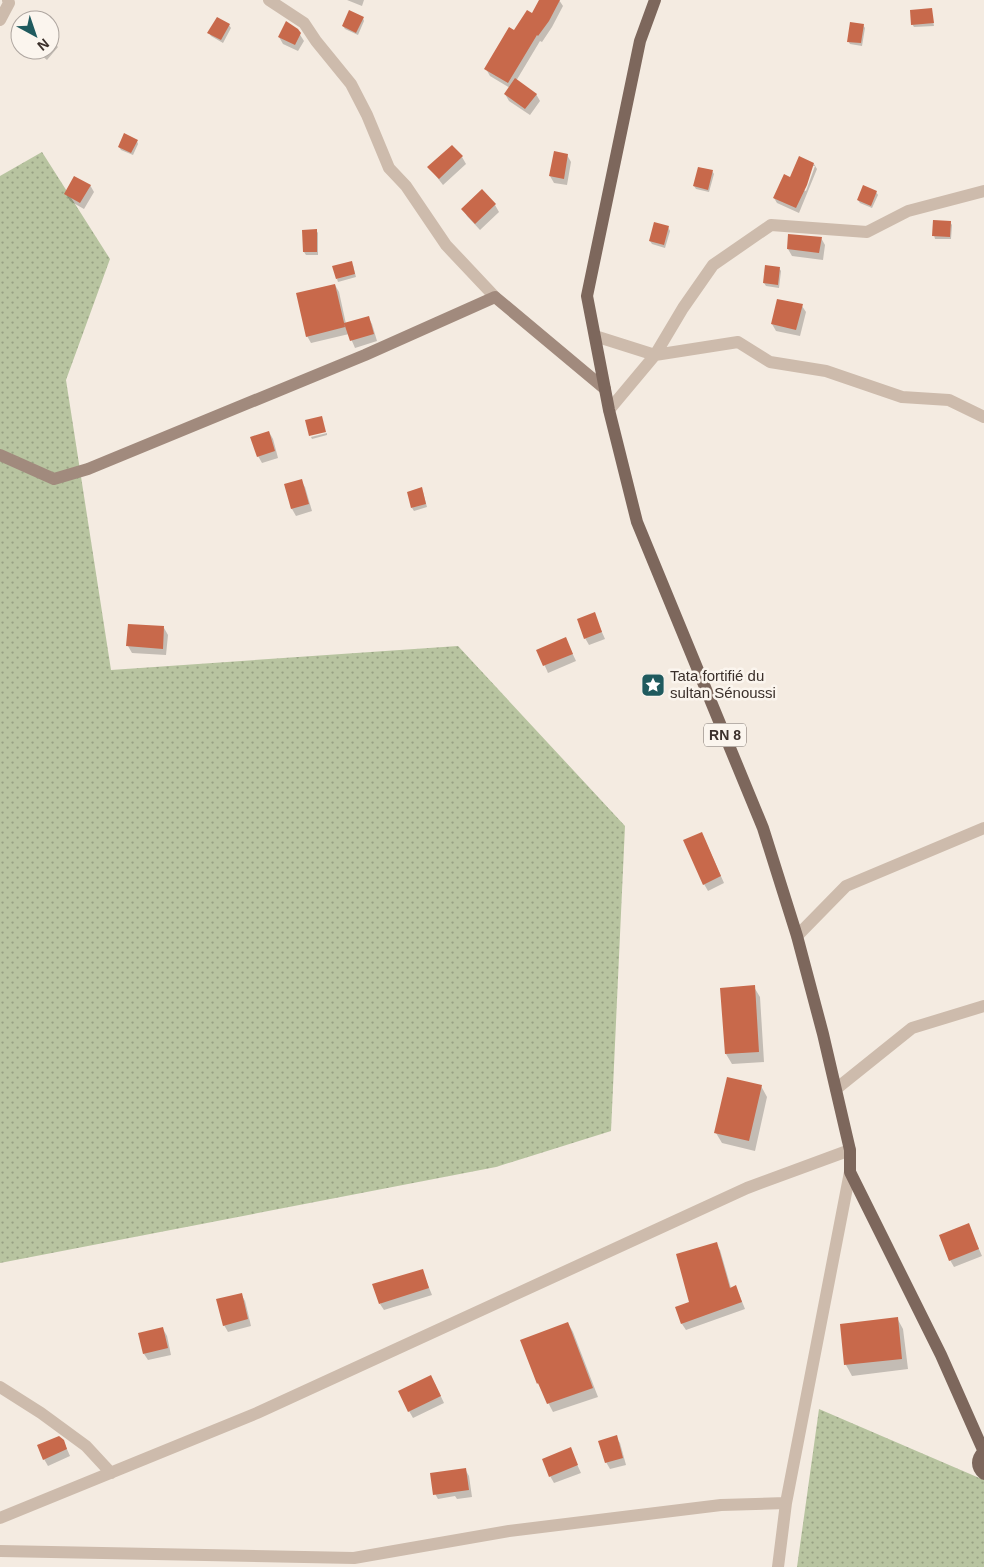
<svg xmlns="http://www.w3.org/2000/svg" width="984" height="1567" viewBox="0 0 984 1567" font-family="Arial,sans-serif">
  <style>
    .grass { fill: url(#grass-dots) }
    .shadow { fill: #0003; fill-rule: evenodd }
    .building { fill: #c8694b }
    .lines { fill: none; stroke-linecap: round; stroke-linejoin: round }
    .street { stroke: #cdbbac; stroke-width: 12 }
    .secondary { stroke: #a18a7d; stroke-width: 12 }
    .primary { stroke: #7d675c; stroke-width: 12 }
    .labels { text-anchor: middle; stroke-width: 5; stroke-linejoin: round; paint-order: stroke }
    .shield { fill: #fbf5ee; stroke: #756b66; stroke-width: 1 }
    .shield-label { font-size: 14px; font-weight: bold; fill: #3b302b }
    .poi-label { font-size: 15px; fill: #3b302b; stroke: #fbf5ee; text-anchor: start }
  </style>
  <defs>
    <pattern id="grass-dots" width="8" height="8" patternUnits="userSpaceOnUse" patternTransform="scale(1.25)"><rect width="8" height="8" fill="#b8c4a0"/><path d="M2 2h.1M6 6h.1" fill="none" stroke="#97a083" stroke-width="1.8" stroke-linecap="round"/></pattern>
  </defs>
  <rect width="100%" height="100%" fill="#f4ebe1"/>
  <path class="grass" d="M 42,152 L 110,259 L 66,380 L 111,670 L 458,646 L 625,826 L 611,1131 L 496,1167 L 0,1263 L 0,176 Z
    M 819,1409 L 984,1480 L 984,1567 L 797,1567 Z"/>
  <path class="shadow" d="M 347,0 L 364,0 L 362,6 Z
    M 540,0 L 559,0 L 563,6 L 552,27 L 542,42 L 540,41 L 516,81 L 536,94 L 540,101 L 530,115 L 509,101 L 505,94 L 510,88 L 490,76 L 486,69 L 515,32 L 533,15 Z
    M 931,9 L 934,26 L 914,27 L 912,24 Z
    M 217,18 L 229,25 L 231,28 L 223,43 L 211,36 L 209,33 Z
    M 363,18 L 364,21 L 358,35 L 345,29 L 343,26 Z
    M 863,25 L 865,28 L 862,46 L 850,44 L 848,41 Z
    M 297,30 L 304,41 L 298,51 L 283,44 L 279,37 Z
    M 50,39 L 58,47 L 47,60 L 35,50 L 50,50 Z
    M 137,141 L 138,144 L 133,155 L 121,150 L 119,147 Z
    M 567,155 L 571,162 L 567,185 L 554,183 L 550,176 Z
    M 462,157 L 466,164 L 443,185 L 429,167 Z
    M 814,164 L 817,169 L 799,213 L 777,203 L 774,198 L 791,179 ZM 812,166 L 815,166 L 806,191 L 803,190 Z
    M 712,171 L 714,174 L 709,192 L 696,189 L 694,186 Z
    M 90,185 L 94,192 L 84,209 L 70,201 L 66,194 Z
    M 876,192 L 878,195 L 872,208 L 860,203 L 858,200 Z
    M 495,205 L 499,212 L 480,230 L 467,216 L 463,209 Z
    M 950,222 L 952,225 L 951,239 L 935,239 L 934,235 Z
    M 668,227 L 670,231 L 665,248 L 652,244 L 650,241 Z
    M 316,230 L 318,233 L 318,255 L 306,255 L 304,252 L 304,231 Z
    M 821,238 L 825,245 L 823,260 L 792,256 L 788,249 Z
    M 353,265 L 356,277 L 338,282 L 337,279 Z
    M 779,268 L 781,271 L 779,288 L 766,286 L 764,283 Z
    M 335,285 L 339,292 L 346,324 L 368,317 L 372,324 L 377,341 L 355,348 L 349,334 L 311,343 L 307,336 Z
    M 802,306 L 806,312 L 800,336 L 776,331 L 772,324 Z
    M 269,432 L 273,439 L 278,458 L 262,463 L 258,456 Z
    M 327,433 L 327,435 L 312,439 L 311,437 Z
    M 301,481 L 305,487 L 312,511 L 296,516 L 292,509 L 285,485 Z
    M 423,492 L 427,507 L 414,511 L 412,508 Z
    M 594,614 L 605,639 L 589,645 L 585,638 Z
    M 164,628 L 168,635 L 166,655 L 132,653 L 128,646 Z
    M 569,646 L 576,661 L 548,673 L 538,650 Z
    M 705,840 L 724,883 L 708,891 L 704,884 Z
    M 754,987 L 760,997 L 764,1062 L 732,1064 L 726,1054 Z
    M 761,1086 L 767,1097 L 755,1151 L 722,1143 L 716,1133 Z
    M 968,1224 L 982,1256 L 954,1267 L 950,1260 Z
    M 716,1244 L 720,1250 L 731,1288 L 739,1294 L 745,1309 L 686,1330 L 682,1324 Z
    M 422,1270 L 432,1295 L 384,1310 L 380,1304 Z
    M 241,1294 L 245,1301 L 251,1326 L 228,1332 L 224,1325 Z
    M 897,1318 L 903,1329 L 908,1369 L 852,1376 L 846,1365 L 841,1325 Z
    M 568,1323 L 573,1332 L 598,1397 L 553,1412 L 538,1383 Z
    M 163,1329 L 167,1336 L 171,1355 L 148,1360 L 144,1354 Z
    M 435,1384 L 444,1403 L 413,1418 L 409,1411 Z
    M 616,1437 L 620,1443 L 626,1465 L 610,1469 L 606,1462 Z
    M 63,1440 L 70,1456 L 48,1466 L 44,1459 Z
    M 570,1449 L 581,1473 L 554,1483 L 550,1476 Z
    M 465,1469 L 469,1476 L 472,1497 L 457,1499 L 455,1496 L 438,1499 L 434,1492 Z"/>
  <path class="building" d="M 539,0 L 560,0 L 549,21 L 538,36 L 537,35 L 508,83 L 484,69 L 509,27 L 514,30 L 527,10 L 532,13 Z
    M 932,8 L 934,23 L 911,25 L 910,10 Z
    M 349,10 L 364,17 L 356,33 L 342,26 Z
    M 217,17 L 230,24 L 221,40 L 207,33 Z
    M 286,21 L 298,29 L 301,33 L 295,45 L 278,37 Z
    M 850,22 L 864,24 L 861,43 L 847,42 Z
    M 515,78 L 537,94 L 525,109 L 504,94 Z
    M 124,133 L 138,140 L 131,153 L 118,147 Z
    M 452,145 L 463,156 L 439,179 L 427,167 Z
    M 554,151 L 568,154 L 564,179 L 549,176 Z
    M 799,156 L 814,163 L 807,185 L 796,208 L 773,198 L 784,174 L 790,177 Z
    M 698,167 L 713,170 L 708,190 L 693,186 Z
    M 74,176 L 91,185 L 80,203 L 64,194 Z
    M 863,185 L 877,191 L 871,206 L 857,200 Z
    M 482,189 L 496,204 L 475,224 L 461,209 Z
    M 933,220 L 951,221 L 950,237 L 932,236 Z
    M 654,222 L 669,226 L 664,245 L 649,241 Z
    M 317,229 L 317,252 L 303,252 L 302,230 Z
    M 788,234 L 822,237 L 819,253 L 787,249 Z
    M 352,261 L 355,274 L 336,279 L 332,266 Z
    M 765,265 L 780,267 L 778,285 L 763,283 Z
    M 335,284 L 345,327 L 306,337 L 296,293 Z
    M 777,299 L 803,304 L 796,330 L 771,324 Z
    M 369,316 L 374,334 L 350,341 L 344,323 Z
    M 322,416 L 326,432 L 309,436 L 305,420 Z
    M 269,431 L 275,451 L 257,457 L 250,437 Z
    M 302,479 L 309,504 L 291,509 L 284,484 Z
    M 422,487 L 426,504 L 411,508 L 407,492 Z
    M 595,612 L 602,632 L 584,639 L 577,619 Z
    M 128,624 L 164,626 L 163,649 L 126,646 Z
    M 566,637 L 573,654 L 543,666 L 536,650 Z
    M 702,832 L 721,876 L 703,885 L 683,840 Z
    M 755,985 L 759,1052 L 725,1054 L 720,988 Z
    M 727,1077 L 762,1085 L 749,1141 L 714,1133 Z
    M 969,1223 L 979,1249 L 949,1261 L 939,1235 Z
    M 717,1242 L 730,1288 L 736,1285 L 742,1302 L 681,1324 L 675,1307 L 689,1302 L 676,1254 Z
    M 423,1269 L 429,1288 L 379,1304 L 372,1284 Z
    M 242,1293 L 248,1319 L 223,1326 L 216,1299 Z
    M 898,1317 L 902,1359 L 844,1365 L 840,1324 Z
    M 568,1322 L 593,1388 L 547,1404 L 538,1383 L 537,1384 L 520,1340 Z
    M 163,1327 L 168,1348 L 143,1354 L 138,1333 Z
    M 431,1375 L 441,1396 L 408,1412 L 398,1391 Z
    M 617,1435 L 623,1458 L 605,1463 L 598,1441 Z
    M 59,1436 L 64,1440 L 67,1449 L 43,1460 L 37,1445 Z
    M 571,1447 L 578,1465 L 549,1477 L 542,1459 Z
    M 466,1468 L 469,1490 L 433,1495 L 430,1473 Z"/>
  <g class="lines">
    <path class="street" d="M 269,0 L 304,23 L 316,41 L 351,84 L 367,115 L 389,168 L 406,186 L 446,245 L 495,297
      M 0,20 L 9,3 L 8,0
      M 595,336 L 655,355 L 683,308 L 713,265 L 771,225 L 867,232 L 908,211 L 984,191
      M 609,410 L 655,355 L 738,342 L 770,362 L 826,371 L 902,397 L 949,400 L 984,417
      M 797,936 L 846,886 L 984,828
      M 836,1089 L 912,1028 L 984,1006
      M 0,1387 L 41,1413 L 86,1446 L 111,1473
      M 0,1518 L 257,1413 L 747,1188 L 850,1150
      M 0,1551 L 354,1558 L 509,1531 L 721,1505 L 786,1503
      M 778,1567 L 786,1503 L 850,1172"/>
    <path class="secondary" d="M 0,455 L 54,479 L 88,469 L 365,355 L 495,297 L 605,389"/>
    <path class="primary" d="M 655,0 L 640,41 L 587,296 L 609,410 L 637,522 L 763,828 L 797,936 L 823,1034 L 850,1150 L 850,1172 L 941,1355 L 984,1452
      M 984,1451 C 976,1459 976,1467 984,1474"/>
  </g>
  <defs>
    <g id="sight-square" transform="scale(1.25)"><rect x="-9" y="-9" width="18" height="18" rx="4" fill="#1f5a5e" stroke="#fbf5ee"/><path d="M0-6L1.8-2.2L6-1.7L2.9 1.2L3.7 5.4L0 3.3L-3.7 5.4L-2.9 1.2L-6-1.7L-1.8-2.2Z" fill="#fff"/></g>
  </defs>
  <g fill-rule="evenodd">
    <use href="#sight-square" x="653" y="685"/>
  </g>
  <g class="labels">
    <rect class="shield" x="704" y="723.5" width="42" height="23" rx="4"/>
    <g class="shield-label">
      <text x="725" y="740">RN 8</text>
    </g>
    <g class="poi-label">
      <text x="670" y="681">Tata fortifié du<tspan x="670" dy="17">sultan Sénoussi</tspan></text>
    </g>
  </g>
  <g transform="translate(35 35) rotate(140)"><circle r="24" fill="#fbf5ee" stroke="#aea6a0"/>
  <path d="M0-4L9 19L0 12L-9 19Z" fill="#1f5a5e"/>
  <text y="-8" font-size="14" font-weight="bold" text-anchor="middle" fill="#3b302b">N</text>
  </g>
</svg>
